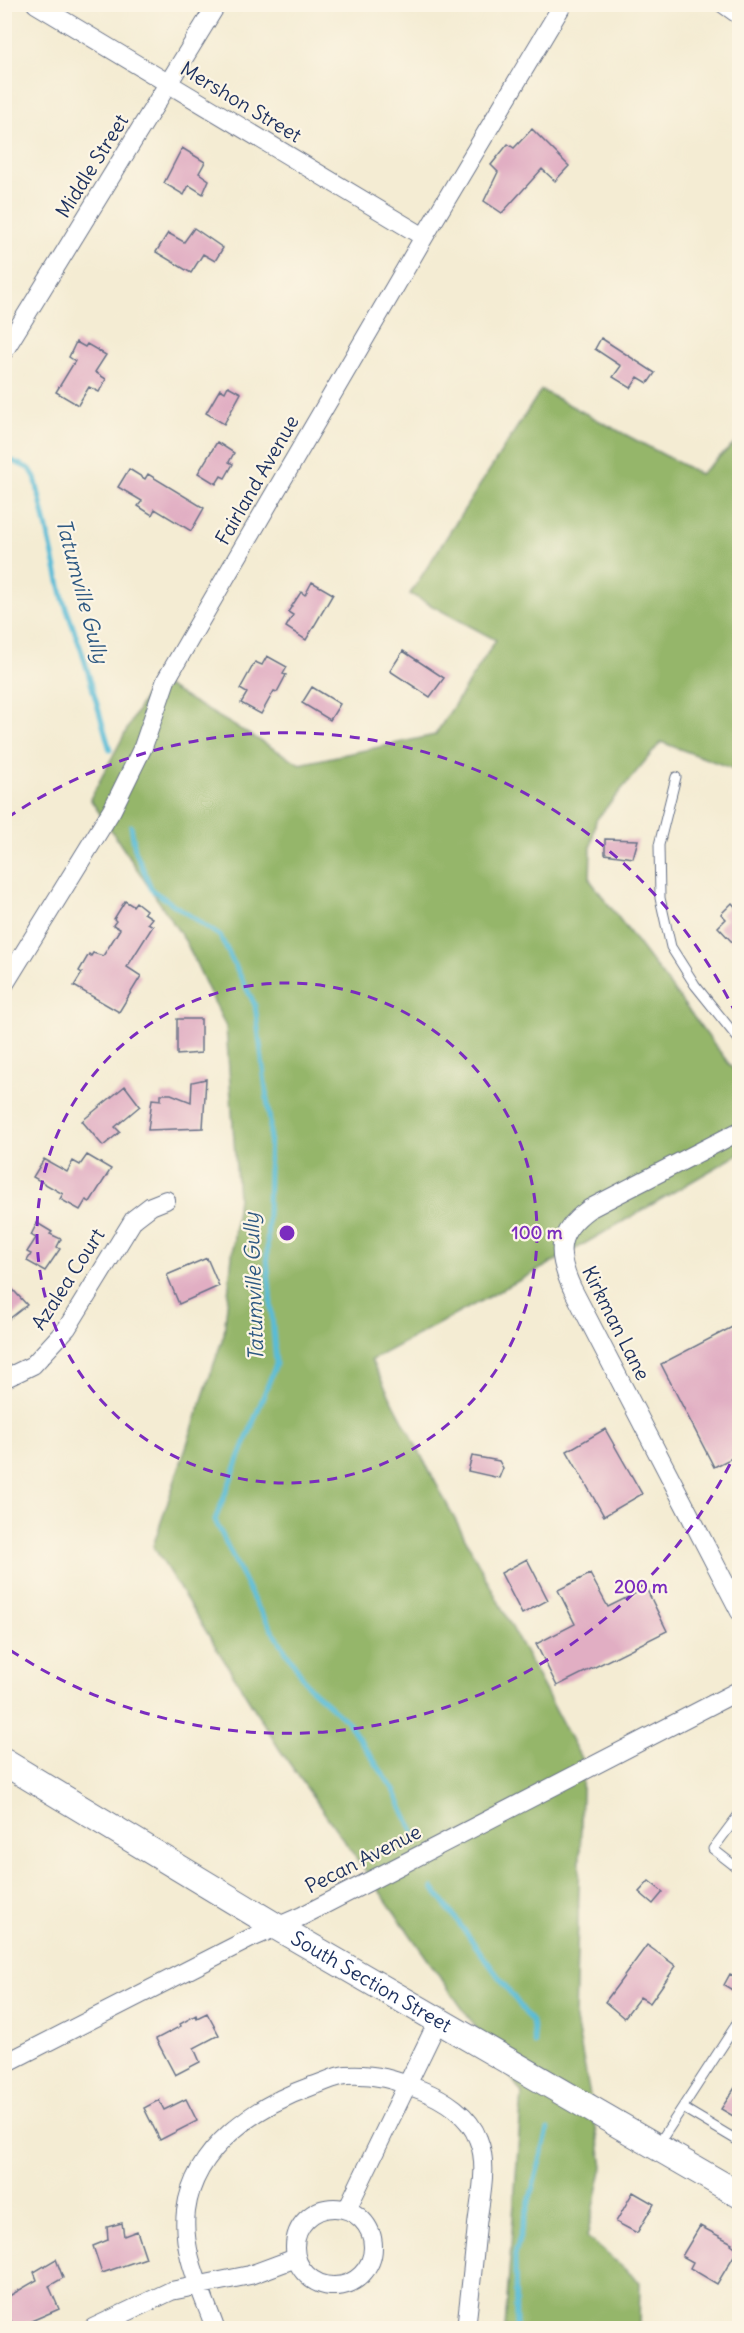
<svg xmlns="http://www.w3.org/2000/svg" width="744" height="2333" viewBox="0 0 744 2333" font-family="Delius,sans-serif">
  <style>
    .forest { fill: #95b66a; stroke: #587264; stroke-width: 1.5 }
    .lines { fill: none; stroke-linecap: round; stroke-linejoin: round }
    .stream { stroke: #59bcd7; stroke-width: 5 }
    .building { fill: #e1aec3 }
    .lane-casing { stroke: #677187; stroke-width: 11 }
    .street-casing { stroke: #677187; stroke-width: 20 }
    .secondary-casing { stroke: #677187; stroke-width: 28 }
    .lane { stroke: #fff; stroke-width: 9 }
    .street { stroke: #fff; stroke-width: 18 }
    .secondary { stroke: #fff; stroke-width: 26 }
    .ring { fill: none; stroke: #7b2cbf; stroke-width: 3; stroke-dasharray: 10 8 }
    .labels { text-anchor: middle; stroke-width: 4.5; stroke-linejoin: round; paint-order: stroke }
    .street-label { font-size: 20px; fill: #1b2f5e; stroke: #fcf5e5 }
    .water-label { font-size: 21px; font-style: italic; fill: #2e5982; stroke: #fcf5e5 }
    .centre { fill: #7b2cbf; stroke: #fcf5e5; stroke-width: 3 }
    .ring-label { font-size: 18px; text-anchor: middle; font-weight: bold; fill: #7b2cbf; stroke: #fcf5e5; stroke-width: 4.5; stroke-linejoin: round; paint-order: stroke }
  </style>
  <rect width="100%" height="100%" fill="#fcf5e5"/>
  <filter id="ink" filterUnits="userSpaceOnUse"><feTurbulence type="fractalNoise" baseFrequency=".0167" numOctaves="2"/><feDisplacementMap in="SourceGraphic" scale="12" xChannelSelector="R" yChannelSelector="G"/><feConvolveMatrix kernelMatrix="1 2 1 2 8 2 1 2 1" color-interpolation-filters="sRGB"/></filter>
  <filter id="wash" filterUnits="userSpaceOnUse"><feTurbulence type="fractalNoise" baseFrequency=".008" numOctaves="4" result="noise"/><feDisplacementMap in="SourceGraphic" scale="24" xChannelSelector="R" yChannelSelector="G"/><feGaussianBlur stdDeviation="1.35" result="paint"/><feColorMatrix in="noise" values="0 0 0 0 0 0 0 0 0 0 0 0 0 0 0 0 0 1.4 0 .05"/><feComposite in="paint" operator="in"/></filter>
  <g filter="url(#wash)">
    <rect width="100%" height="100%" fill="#f4ecd3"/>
    <path class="forest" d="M 541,390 L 700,474 L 739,440 L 739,771 L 661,742 L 596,820 L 591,846 L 590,880 L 739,1077 L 739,1154 L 546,1266 L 371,1360 L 583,1762 L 575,2015 L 603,2166 L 587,2237 L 640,2282 L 639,2328 L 505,2328 L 522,2093 L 280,1750 L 153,1546 L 224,1334 L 238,1197 L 226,1027 L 186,942 L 90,799 L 154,679 L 300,764 L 435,735 L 496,640 L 410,594 Z"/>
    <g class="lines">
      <path class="stream" d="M 4,457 L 30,469 L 35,477 L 63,599 L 83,655 L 110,750
        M 131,826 L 135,850 L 152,890 L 220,936 L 255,1005 L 270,1122 L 267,1256 L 276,1364 L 215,1520 L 255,1603 L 309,1687 L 347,1721 L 394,1790 L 414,1833
        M 433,1888 L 532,2022 L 535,2043
        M 516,2328 L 515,2255 L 548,2130"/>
    </g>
    <g id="blocks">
      <path class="building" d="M 532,129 L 569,166 L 555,181 L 542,169 L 502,213 L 484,201 L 498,172 L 491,165 L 508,144 L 514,148 Z
        M 182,148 L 205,162 L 199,173 L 209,180 L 203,194 L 189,185 L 184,195 L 164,183 Z
        M 194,228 L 223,248 L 215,261 L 203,254 L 191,273 L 156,252 L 168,233 L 184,242 Z
        M 601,338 L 655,373 L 648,383 L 638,377 L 631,388 L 613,377 L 621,366 L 595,349 Z
        M 76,342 L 85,347 L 87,344 L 106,355 L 95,372 L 106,379 L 99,392 L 89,387 L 78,405 L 56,392 L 75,361 L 69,357 Z
        M 228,386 L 241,393 L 224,424 L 206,413 L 220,389 L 225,392 Z
        M 217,442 L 234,453 L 229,462 L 233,464 L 225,478 L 221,476 L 216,484 L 198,473 Z
        M 129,469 L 145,479 L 148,474 L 204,508 L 191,531 L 155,509 L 152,515 L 138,506 L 142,501 L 118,487 Z
        M 312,582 L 333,594 L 306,640 L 286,627 L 293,615 L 288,612 L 301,592 L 305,595 Z
        M 403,651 L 444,678 L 430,697 L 390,671 Z
        M 267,656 L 287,667 L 283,674 L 286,675 L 277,692 L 274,691 L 261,714 L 241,703 L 247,693 L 240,689 L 255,662 L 262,665 Z
        M 312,687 L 340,704 L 330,720 L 302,703 Z
        M 605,839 L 638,840 L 633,858 L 605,854 Z
        M 125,901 L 133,906 L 136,902 L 146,910 L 144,913 L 152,918 L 148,923 L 153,926 L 127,967 L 141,976 L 119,1012 L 74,986 L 82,973 L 79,971 L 89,954 L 91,956 L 93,953 L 103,956 L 120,929 L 113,925 L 116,921 L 114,919 Z
        M 732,903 L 737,909 L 740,906 L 740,934 L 732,942 L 718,927 L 726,919 L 721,914 Z
        M 177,1019 L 201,1019 L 201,1053 L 177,1055 Z
        M 206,1079 L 203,1128 L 148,1130 L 152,1099 L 161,1100 L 161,1094 L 171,1094 L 191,1102 L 192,1082 Z
        M 125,1086 L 140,1106 L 115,1127 L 120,1132 L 103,1146 L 82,1121 Z
        M 87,1155 L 111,1169 L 90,1202 L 86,1200 L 80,1210 L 60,1199 L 63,1194 L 33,1177 L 44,1159 L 67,1172 L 73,1161 L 80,1165 Z
        M 37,1223 L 52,1232 L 50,1234 L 61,1239 L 57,1247 L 60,1249 L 45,1271 L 27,1261 L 31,1254 L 27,1252 L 36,1238 L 31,1235 Z
        M 207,1258 L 219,1286 L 179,1304 L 167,1275 Z
        M 4,1280 L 27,1305 L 4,1323 Z
        M 740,1323 L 740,1454 L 714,1467 L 661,1364 Z
        M 605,1429 L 642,1494 L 604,1516 L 567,1451 Z
        M 472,1456 L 499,1461 L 503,1468 L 499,1478 L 468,1471 Z
        M 527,1559 L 548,1600 L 522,1614 L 501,1573 Z
        M 590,1574 L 608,1607 L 646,1588 L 667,1631 L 557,1686 L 536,1644 L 575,1624 L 558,1590 Z
        M 649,1881 L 663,1892 L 653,1904 L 639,1892 Z
        M 647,1945 L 676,1966 L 650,2003 L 640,1997 L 624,2018 L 605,2002 Z
        M 730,1974 L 740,1979 L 734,1991 L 724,1985 Z
        M 207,2013 L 219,2035 L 194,2048 L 200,2062 L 175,2075 L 156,2039 L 181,2026 L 180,2024 L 196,2015 L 197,2018 Z
        M 740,2080 L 740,2120 L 721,2109 Z
        M 186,2099 L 197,2121 L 160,2140 L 144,2108 L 159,2100 L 164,2110 Z
        M 633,2192 L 654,2204 L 637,2233 L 616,2222 Z
        M 122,2223 L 124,2236 L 137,2231 L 146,2258 L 102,2273 L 93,2246 L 108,2240 L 107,2227 Z
        M 700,2226 L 732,2243 L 731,2244 L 738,2249 L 717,2284 L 690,2268 L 693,2262 L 682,2256 Z
        M 56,2259 L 63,2278 L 49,2286 L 59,2309 L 15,2328 L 4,2308 L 4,2299 L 37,2280 L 34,2272 Z"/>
    </g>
  </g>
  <g filter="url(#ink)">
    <use href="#blocks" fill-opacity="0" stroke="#677187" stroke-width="1.5"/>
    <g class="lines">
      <g class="lane-casing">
        <path id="lane" d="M 716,4 L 740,21
          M 676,777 L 659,845 L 660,898 L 671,947 L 695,985 L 740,1041
          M 740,1813 L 713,1849 L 740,1870
          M 683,2108 L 740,2142
          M 658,2145 L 740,2019"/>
      </g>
      <g class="street-casing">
        <path id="street" d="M 36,4 L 424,237
          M 4,351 L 217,4
          M 4,985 L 112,810 L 143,747 L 166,680 L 217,592 L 424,237 L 563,4
          M 740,1131 L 589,1209 C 556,1233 556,1253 572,1288 L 740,1612
          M 4,1379 L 33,1365 L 67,1328 L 134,1219 L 151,1206 L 166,1200
          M 4,2064 L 249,1939 L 302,1916 L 740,1690
          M295 2247a39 39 0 1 1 78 0a39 39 0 1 1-78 0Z
          M 347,2209 L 438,2021
          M 93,2328 L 171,2291 L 250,2275 L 296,2258
          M 215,2328 C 202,2291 181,2252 186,2211 C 194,2147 256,2106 312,2086 C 323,2083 335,2076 346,2075 C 375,2073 395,2080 421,2090 C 444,2099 469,2115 478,2139 C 489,2165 480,2198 477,2225 C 474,2259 470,2294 466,2328"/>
      </g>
      <g class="secondary-casing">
        <g id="secondary">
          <path id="s1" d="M 4,1762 L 277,1927 L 740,2195"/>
        </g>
      </g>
      <use href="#lane" class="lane"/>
      <use href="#street" class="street"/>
      <use href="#secondary" class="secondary"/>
    </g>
  </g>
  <g class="ring">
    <circle cx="287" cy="1233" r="250"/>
    <path d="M738 1448A500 500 0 0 1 7 1648M7 818A500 500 0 0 1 738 1018"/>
  </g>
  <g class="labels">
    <g class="street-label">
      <text transform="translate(241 102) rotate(31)" y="7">Mershon Street</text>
      <text transform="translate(92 166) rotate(-58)" y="7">Middle Street</text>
      <text transform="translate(257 480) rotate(-60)" y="7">Fairland Avenue</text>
      <text transform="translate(68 1279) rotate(-57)" y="7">Azalea Court</text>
      <text transform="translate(616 1323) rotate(63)" y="7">Kirkman Lane</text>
      <text transform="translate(363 1859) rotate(-27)" y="7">Pecan Avenue</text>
      <text dy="7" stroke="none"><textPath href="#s1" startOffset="428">South Section Street</textPath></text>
    </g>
    <g class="water-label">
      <text transform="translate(82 591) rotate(75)" y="7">Tatumville Gully</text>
      <text transform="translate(254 1287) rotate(-92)" y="7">Tatumville Gully</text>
    </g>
  </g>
  <circle cx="287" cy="1233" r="9" class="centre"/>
  <g class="ring-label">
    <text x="537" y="1239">100 m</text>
    <text x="641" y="1593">200 m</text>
  </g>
  <rect width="744" height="2333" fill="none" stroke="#fcf5e5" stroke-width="24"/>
</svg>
